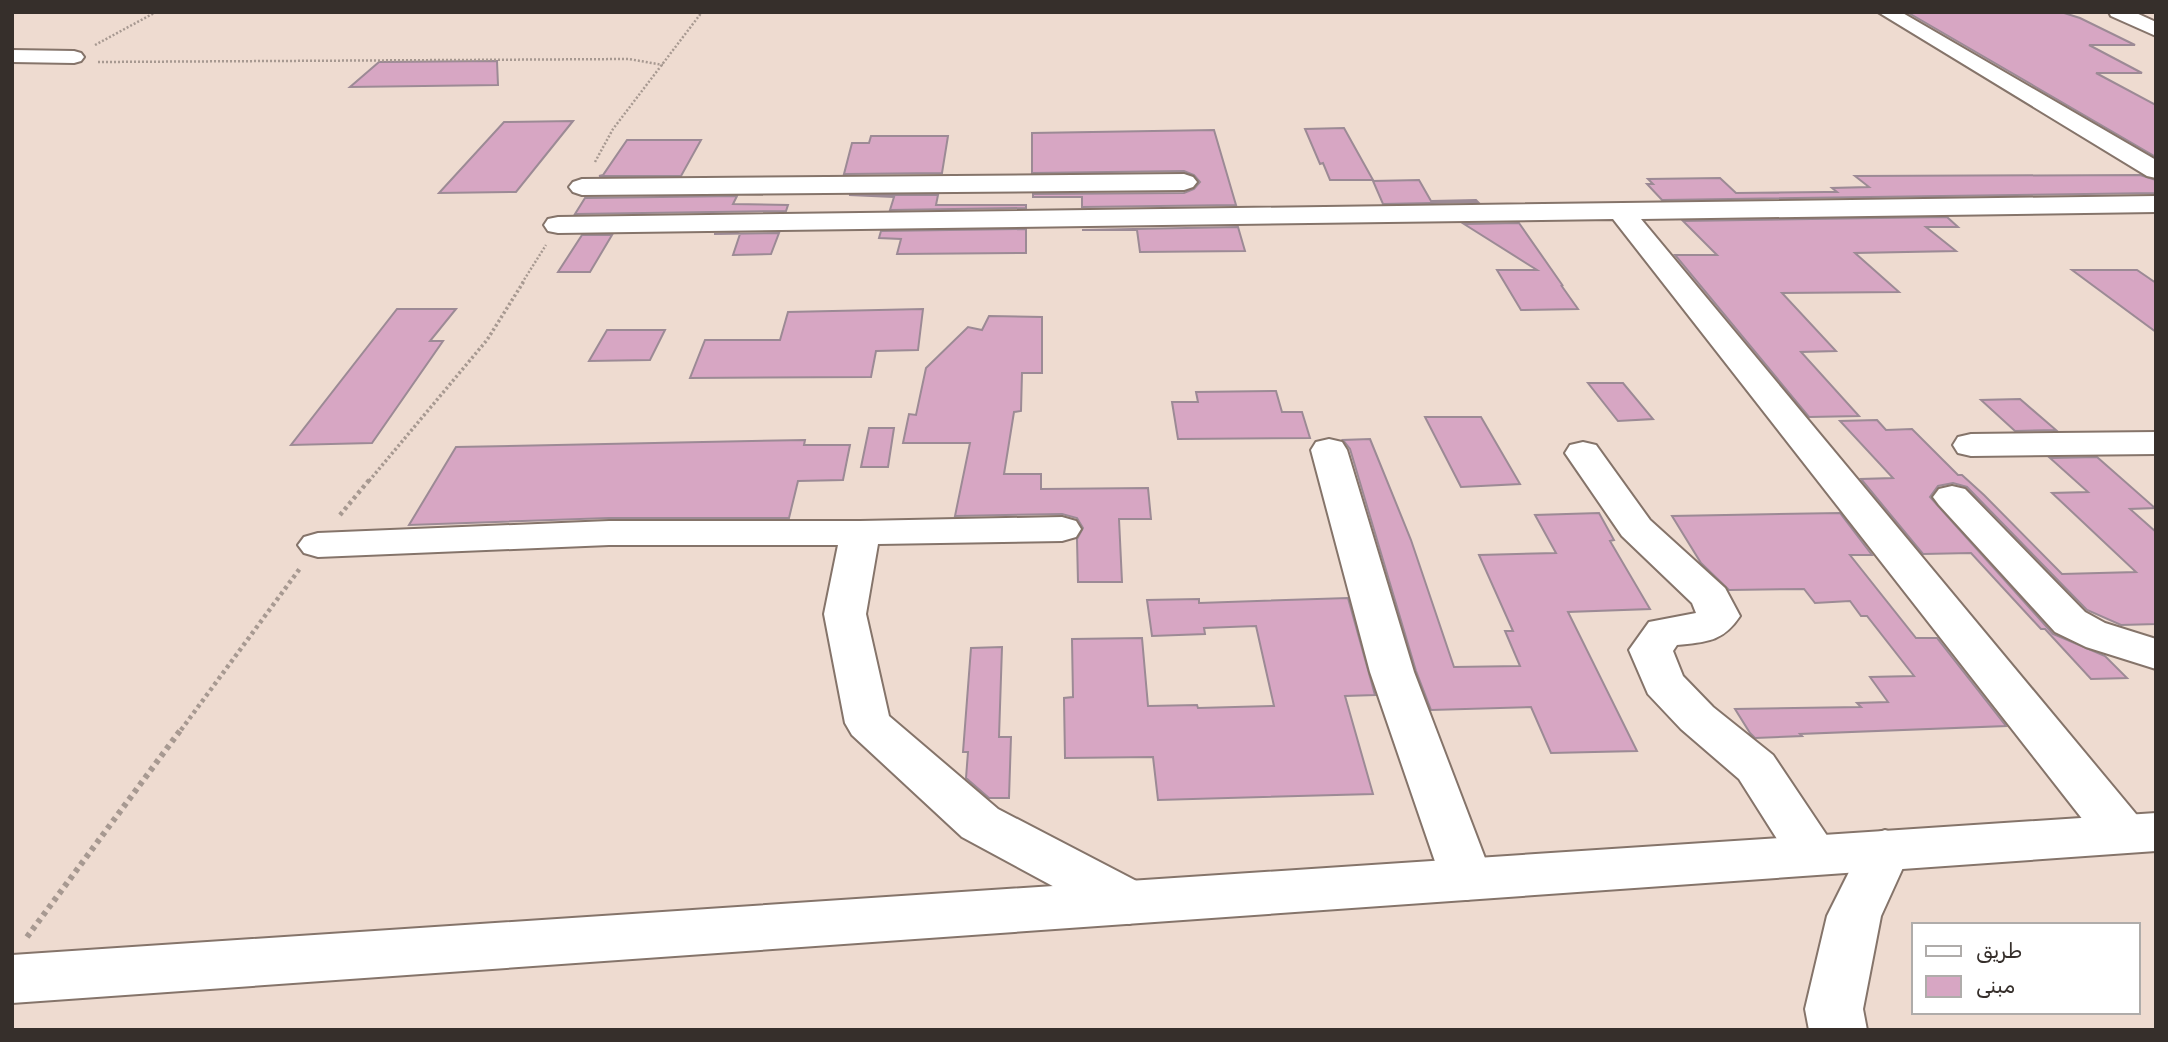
<svg xmlns="http://www.w3.org/2000/svg" width="2168" height="1042" viewBox="0 0 2168 1042" font-family="Rubik,Cairo,sans-serif">
  <style>
    .building { fill: #d7a6c3; stroke: #9c8a95; stroke-width: 2 }
    .lines { fill: none; stroke-linecap: round; stroke-linejoin: round }
    .minor-casing { stroke: #85746a; stroke-width: 4 }
    .major-casing { stroke: #85746a; stroke-width: 4 }
    .path-far3 { stroke: #a79991; stroke-width: 2.5; stroke-dasharray: 2 2; stroke-linecap: butt }
    .path-far2 { stroke: #a79991; stroke-width: 3.5; stroke-dasharray: 2.5 2.5; stroke-linecap: butt }
    .path-far1 { stroke: #a79991; stroke-width: 4.5; stroke-dasharray: 3.5 3.5; stroke-linecap: butt }
    .path { stroke: #a79991; stroke-width: 6; stroke-dasharray: 4.5 4.5; stroke-linecap: butt }
    .minor { fill: #fff; fill-rule: evenodd }
    .major { fill: #fff; fill-rule: evenodd }
  </style>
  <rect width="100%" height="100%" fill="#eedbd0"/>
  <path class="building" d="M 1907,12 L 2061,12 L 2080,18 L 2135,45 L 2089,45 L 2142,73 L 2096,73 L 2156,105 L 2156,157 Z
    M 497,61 L 498,85 L 350,87 L 379,62 Z
    M 573,121 L 516,192 L 439,193 L 504,122 Z
    M 1344,128 L 1373,180 L 1330,180 L 1323,163 L 1320,164 L 1305,129 Z
    M 1214,130 L 1236,205 L 1082,207 L 1082,197 L 1033,197 L 1033,194 L 1184,193 L 1194,189 L 1200,182 L 1194,175 L 1184,171 L 1032,173 L 1032,133 Z
    M 871,136 L 948,136 L 942,173 L 844,174 L 852,143 L 869,143 Z
    M 627,140 L 701,140 L 681,176 L 599,176 L 603,175 Z
    M 2140,175 L 2156,180 L 2156,193 L 1662,200 L 1647,184 L 1653,184 L 1648,179 L 1720,178 L 1736,193 L 1826,192 L 1837,192 L 1832,188 L 1869,187 L 1855,176 Z
    M 1419,180 L 1431,201 L 1476,200 L 1478,202 L 1383,204 L 1373,181 Z
    M 849,195 L 938,195 L 936,205 L 1026,205 L 1026,208 L 890,210 L 894,197 Z
    M 737,196 L 733,204 L 788,205 L 786,211 L 575,214 L 585,198 Z
    M 1947,217 L 1958,227 L 1926,227 L 1956,251 L 1855,253 L 1899,292 L 1782,293 L 1836,351 L 1801,352 L 1859,416 L 1809,417 L 1675,255 L 1717,255 L 1683,221 Z
    M 1519,223 L 1563,286 L 1561,285 L 1578,309 L 1521,310 L 1497,270 L 1537,270 L 1464,224 Z
    M 1238,227 L 1245,251 L 1140,252 L 1137,230 L 1082,230 Z
    M 1026,229 L 1026,253 L 897,254 L 901,239 L 879,238 L 881,231 Z
    M 736,233 L 714,234 L 779,233 L 771,254 L 733,255 L 740,234 Z
    M 582,235 L 612,235 L 590,272 L 558,272 Z
    M 2072,270 L 2137,270 L 2156,283 L 2156,332 Z
    M 397,309 L 456,309 L 430,341 L 443,341 L 372,443 L 291,445 Z
    M 923,309 L 918,350 L 876,351 L 871,377 L 690,378 L 705,340 L 780,340 L 788,312 Z
    M 989,316 L 1042,317 L 1042,373 L 1022,373 L 1021,411 L 1014,412 L 1004,474 L 1041,474 L 1041,489 L 1148,488 L 1151,519 L 1119,519 L 1122,582 L 1078,582 L 1077,539 L 1083,528 L 1077,518 L 1062,514 L 955,516 L 970,443 L 903,443 L 909,414 L 916,415 L 926,368 L 968,327 L 982,330 Z
    M 607,330 L 665,330 L 650,360 L 589,361 Z
    M 1588,383 L 1623,383 L 1653,419 L 1618,421 Z
    M 1276,391 L 1282,412 L 1302,412 L 1310,438 L 1178,439 L 1172,402 L 1198,402 L 1196,392 Z
    M 2020,399 L 2056,430 L 2015,431 L 1981,400 Z
    M 1425,417 L 1481,417 L 1520,484 L 1461,487 Z
    M 1877,420 L 1886,430 L 1912,429 L 1958,475 L 1962,475 L 1984,495 L 2062,574 L 2136,572 L 2052,493 L 2088,492 L 2050,458 L 2097,457 L 2155,508 L 2130,509 L 2156,532 L 2156,624 L 2121,625 L 2087,610 L 1967,487 L 1953,483 L 1938,486 L 1930,497 L 2053,634 L 2105,656 L 2127,678 L 2091,679 L 2045,629 L 2041,629 L 1971,553 L 1923,554 L 1861,479 L 1893,478 L 1840,421 Z
    M 869,428 L 894,428 L 888,467 L 861,467 Z
    M 1370,439 L 1411,540 L 1454,667 L 1520,666 L 1505,631 L 1513,631 L 1479,555 L 1556,553 L 1535,515 L 1599,513 L 1614,540 L 1610,541 L 1650,609 L 1568,612 L 1637,751 L 1551,753 L 1531,707 L 1431,710 L 1416,671 L 1350,449 L 1343,440 Z
    M 805,440 L 804,445 L 850,445 L 843,480 L 798,481 L 789,518 L 609,518 L 409,525 L 456,447 Z
    M 1840,513 L 1872,555 L 1850,555 L 1916,638 L 1937,638 L 2006,726 L 1800,734 L 1802,736 L 1755,738 L 1750,733 L 1735,709 L 1861,707 L 1857,703 L 1888,702 L 1870,677 L 1914,676 L 1867,616 L 1861,616 L 1850,601 L 1815,603 L 1804,589 L 1729,590 L 1701,563 L 1672,516 Z
    M 1348,598 L 1375,695 L 1345,696 L 1373,794 L 1158,800 L 1153,757 L 1065,758 L 1064,698 L 1073,697 L 1072,639 L 1142,638 L 1148,706 L 1197,705 L 1198,708 L 1274,706 L 1256,626 L 1204,628 L 1205,634 L 1152,636 L 1147,600 L 1199,599 L 1199,603 Z
    M 1002,647 L 999,737 L 1011,737 L 1009,798 L 989,798 L 966,778 L 968,752 L 963,752 L 971,648 Z"/>
  <g class="lines">
    <g class="minor-casing">
      <path id="minor" d="M 1878,12 L 1901,12 L 2156,160 L 2156,178 L 2147,176 Z
        M 2109,12 L 2134,12 L 2156,22 L 2156,36 L 2111,16 Z
        M 12,50 L 74,51 L 81,53 L 84,57 L 81,61 L 74,63 L 12,62 Z
        M 1184,174 L 1193,177 L 1197,182 L 1193,187 L 1184,190 L 582,195 L 573,192 L 569,187 L 573,182 L 582,179 Z
        M 2156,196 L 2156,212 L 1641,219 L 2141,820 L 2148,834 L 2141,848 L 2123,853 L 2105,848 L 1613,219 L 558,233 L 548,231 L 544,225 L 548,219 L 558,217 Z
        M 2156,432 L 2156,454 L 1971,456 L 1958,453 L 1953,445 L 1958,437 L 1971,434 Z
        M 1329,439 L 1342,442 L 1347,450 L 1414,672 L 1493,879 L 1485,894 L 1467,900 L 1449,894 L 1441,879 L 1370,672 L 1311,450 L 1316,442 Z
        M 1583,442 L 1596,445 L 1650,520 L 1725,588 L 1740,616 C 1723,642 1706,642 1677,645 L 1673,651 L 1683,676 L 1713,707 L 1773,755 L 1840,855 L 1832,869 L 1814,875 L 1796,869 L 1739,779 L 1681,729 L 1648,694 L 1629,650 L 1649,622 L 1696,613 L 1692,603 L 1622,536 L 1565,453 L 1570,445 Z
        M 1952,486 L 1965,489 L 2085,612 L 2105,623 L 2156,639 L 2156,669 L 2086,647 L 2055,632 L 1939,505 L 1933,497 L 1939,489 Z
        M 1062,517 L 1076,521 L 1081,529 L 1076,537 L 1062,541 L 878,544 L 866,614 L 889,716 L 998,809 L 1148,887 L 1156,902 L 1148,917 L 1129,924 L 1110,917 L 962,837 L 852,735 L 845,723 L 824,614 L 838,545 L 609,545 L 318,557 L 304,553 L 298,545 L 304,537 L 318,533 L 609,521 L 860,521 Z
        M 1885,830 L 1903,836 L 1911,850 L 1881,916 L 1863,1009 L 1867,1030 L 1809,1030 L 1805,1009 L 1827,916 L 1867,836 Z"/>
    </g>
    <g class="major-casing">
      <path id="major" d="M 2156,813 L 2156,851 L 12,1003 L 12,955 Z"/>
    </g>
    <path class="path-far3" d="M 95,45 L 156,12
      M 98,62 L 629,59 L 663,65
      M 595,162 L 613,129 L 702,12
      M 522,283 L 546,245"/>
    <path class="path-far2" d="M 369,481 L 487,340 L 524,281"/>
    <path class="path-far1" d="M 340,515 L 370,479
      M 181,730 L 301,567"/>
    <path class="path" d="M 27,937 L 182,728"/>
    <use href="#minor" class="minor"/>
    <use href="#major" class="major"/>
  </g>
  <rect width="2168" height="1042" fill="none" stroke="#362f2b" stroke-width="28"/>
  <rect x="1912" y="923" width="228" height="91" fill="#ffffff" stroke="#afacaa" stroke-width="2"/>
  <rect x="1926" y="946" width="35" height="10" fill="#ffffff" stroke="#afacaa" stroke-width="2"/>
  <text x="1976" y="958" font-size="21" fill="#362f2b">طريق</text>
  <rect x="1926" y="976" width="35" height="21" fill="#d7a6c3" stroke="#afacaa" stroke-width="2"/>
  <text x="1976" y="993" font-size="21" fill="#362f2b">مبنى</text>
</svg>
